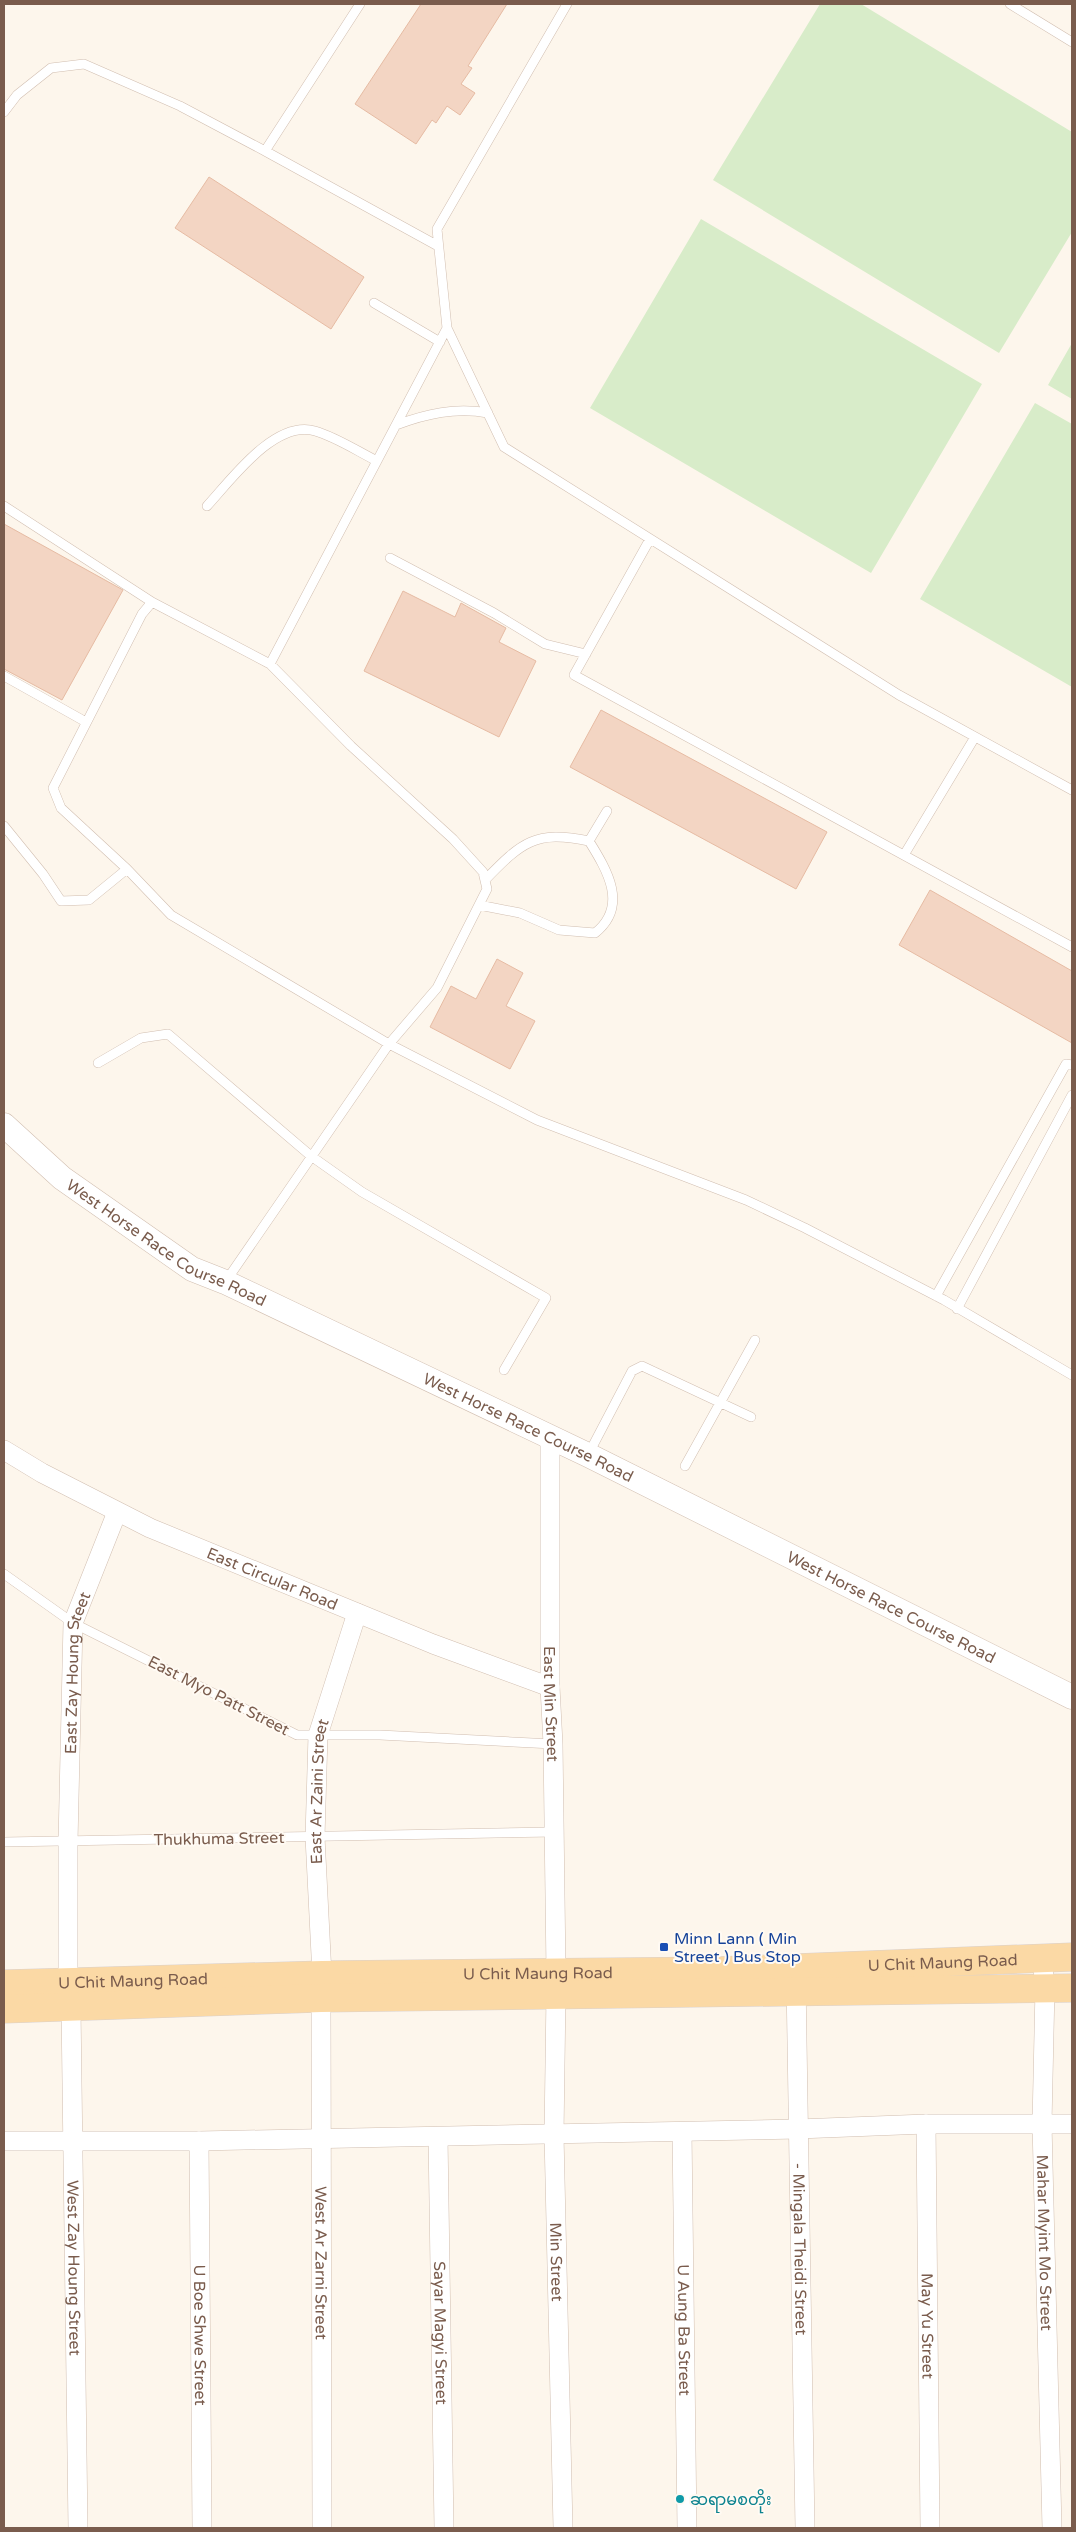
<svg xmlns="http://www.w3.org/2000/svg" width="1076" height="2532" viewBox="0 0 1076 2532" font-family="'Varela Round','Noto Sans Myanmar',sans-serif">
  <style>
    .green { fill: #d8ecc9 }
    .building { fill: #f3d5c3; stroke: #e6bba3 }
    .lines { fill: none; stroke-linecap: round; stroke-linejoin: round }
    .service-casing { stroke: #d1beb0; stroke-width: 10 }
    .minor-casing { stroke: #d1beb0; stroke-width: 20 }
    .tertiary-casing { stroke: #d1beb0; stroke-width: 25 }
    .primary-casing { stroke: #dad1cd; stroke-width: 29 }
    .service { stroke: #fff; stroke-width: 9 }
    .minor { stroke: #fff; stroke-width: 19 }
    .tertiary { stroke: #fff; stroke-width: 24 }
    .primary { stroke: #fbd9a5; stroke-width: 28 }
    .transit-dot { fill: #1a4fb4; stroke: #fffaf3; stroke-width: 2 }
    .culture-dot { fill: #0f9aa8; stroke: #fffaf3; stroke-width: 2 }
    .labels { text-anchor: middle; stroke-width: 4; stroke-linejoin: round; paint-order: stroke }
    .street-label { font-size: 16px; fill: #7a5c4d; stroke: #fffaf3 }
    .transit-label { font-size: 16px; fill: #164399; stroke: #fffaf3; text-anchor: start }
    .culture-label { font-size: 16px; fill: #0d838f; stroke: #fffaf3; text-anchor: start }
  </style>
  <rect width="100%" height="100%" fill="#fdf6ec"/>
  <path class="green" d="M 820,4 L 861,4 L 1072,132 L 1072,232 L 999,353 L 713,180 Z
    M 701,219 L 982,384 L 871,573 L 590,408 Z
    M 1072,343 L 1072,399 L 1048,385 Z
    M 1035,403 L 1072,424 L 1072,687 L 920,599 Z"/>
  <path class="building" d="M 421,4 L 507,4 L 468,66 L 472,68 L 461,84 L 475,93 L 460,115 L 447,106 L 436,123 L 432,120 L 416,144 L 355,104 Z
    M 209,177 L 364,277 L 331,329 L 175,228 Z
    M 4,524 L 123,590 L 62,700 L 4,669 Z
    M 403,591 L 455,617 L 461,603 L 468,607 L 506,628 L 499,642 L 536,661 L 499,737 L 364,671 Z
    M 601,710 L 827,832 L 796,889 L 570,767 Z
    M 930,890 L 1072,971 L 1072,1043 L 899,945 Z
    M 497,959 L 523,973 L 506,1006 L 535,1021 L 510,1069 L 430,1027 L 451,986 L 476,999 Z"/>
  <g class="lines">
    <g class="service-casing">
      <path id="service" d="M 360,4 L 265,151 L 438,246
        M 567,4 L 437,229 L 447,328 L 504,447 L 899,695 L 1072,790
        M 1010,4 L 1072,42
        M 4,112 L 17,95 L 51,68 L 84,64 L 180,106 L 265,151
        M 374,303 L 440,342
        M 447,328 L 270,664 L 152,602 L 142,614 L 53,788 L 61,808 L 127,869 L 171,915 L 389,1044 L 537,1120 L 746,1200 L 805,1228 L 944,1300 L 1072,1375
        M 396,425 C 426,414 455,407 488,413
        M 4,506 L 152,602
        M 207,506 C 231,480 275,419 315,431 C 336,437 357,451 377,461
        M 650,539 L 574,675 L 1072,947
        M 390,558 L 494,613 L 545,644 L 586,654
        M 4,676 L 86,722
        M 4,826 L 43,874 L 61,901 L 89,900 L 127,869
        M 589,841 L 607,811
        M 904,855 L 975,737
        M 479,905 L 520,913 L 559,930 L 595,933 C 629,906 607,870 589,841 C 535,830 522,842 485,880
        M 98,1063 L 141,1038 L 168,1034 L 311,1156 L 362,1192 L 546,1298 L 504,1370
        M 226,1281 L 389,1044 L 437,988 L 487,889 L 483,872 L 453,839 L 351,746 L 270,664
        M 936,1296 L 1066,1064 L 1072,1065
        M 957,1309 L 1072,1095
        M 588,1455 L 632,1371 L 642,1366 L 751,1417
        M 685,1466 L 755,1340
        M 4,1574 L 73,1623 L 297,1735 L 380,1735 L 553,1744
        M 4,1842 L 554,1832"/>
    </g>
    <g class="minor-casing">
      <g id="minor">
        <path id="s1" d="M 550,1438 L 550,1687 L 553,1744 L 556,1971"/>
        <path id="s2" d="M 4,1450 L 42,1473 L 150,1528 L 433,1644 L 550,1687"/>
        <path id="s3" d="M 1042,1958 L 1045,1988 L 1042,2124 L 1052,2528"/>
        <path id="s4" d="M 322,1975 L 315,1837 L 318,1735 L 357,1613"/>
        <path id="s5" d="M 68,1980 L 68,1842 L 73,1623 L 117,1512"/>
        <path id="s6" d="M 796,1980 L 805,2528"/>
        <path id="s7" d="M 556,1994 L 554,2135 L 563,2528"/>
        <path id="s8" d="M 321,1998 L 322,2528"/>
        <path id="s9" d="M 71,2008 L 78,2528"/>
        <path id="s10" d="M 926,2124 L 930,2528"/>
        <path id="s11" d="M 682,2132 L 687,2528"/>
        <path id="s12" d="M 438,2137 L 444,2528"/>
        <path d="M 4,2141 L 199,2141 L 798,2129 L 926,2124 L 1072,2124"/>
        <path id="s13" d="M 199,2141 L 202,2528"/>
      </g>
    </g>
    <g class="tertiary-casing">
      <g id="tertiary">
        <path id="s14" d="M 4,1125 L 62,1178 L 192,1269 L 225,1282 L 588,1455 L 1072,1697"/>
      </g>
    </g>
    <g class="primary-casing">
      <g id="primary">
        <path id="s15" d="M 4,1984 L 322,1975 L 716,1971 L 1072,1957"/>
        <path d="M 4,2009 L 321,1998 L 1072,1988"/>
      </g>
    </g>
    <use href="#service" class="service"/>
    <use href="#minor" class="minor"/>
    <use href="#tertiary" class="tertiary"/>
    <use href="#primary" class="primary"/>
  </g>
  <rect class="transit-dot" x="659" y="1942" width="10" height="10" rx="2.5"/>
  <circle class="culture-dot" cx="680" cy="2499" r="5"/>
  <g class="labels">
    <g class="street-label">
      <text dy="6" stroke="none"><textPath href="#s14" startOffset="202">West Horse Race Course Road</textPath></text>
      <text dy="6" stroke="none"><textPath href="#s14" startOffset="609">West Horse Race Course Road</textPath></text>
      <text dy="6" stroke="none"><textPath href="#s2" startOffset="298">East Circular Road</textPath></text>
      <text dy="6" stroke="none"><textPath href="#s14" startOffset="1014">West Horse Race Course Road</textPath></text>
      <text dy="6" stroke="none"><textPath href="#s5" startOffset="308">East Zay Houng Steet</textPath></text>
      <text transform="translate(219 1695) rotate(27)" y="6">East Myo Patt Street</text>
      <text dy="6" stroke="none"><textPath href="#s1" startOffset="266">East Min Street</textPath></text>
      <text dy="6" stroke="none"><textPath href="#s4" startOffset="184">East Ar Zaini Street</textPath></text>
      <text transform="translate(219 1838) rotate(-1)" y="6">Thukhuma Street</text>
      <text dy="6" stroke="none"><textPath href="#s15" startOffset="939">U Chit Maung Road</textPath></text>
      <text dy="6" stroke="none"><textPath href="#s15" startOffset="534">U Chit Maung Road</textPath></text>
      <text dy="6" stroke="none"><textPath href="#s15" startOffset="129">U Chit Maung Road</textPath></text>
      <text dy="6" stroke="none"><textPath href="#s3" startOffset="285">Mahar Myint Mo Street</textPath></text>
      <text dy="6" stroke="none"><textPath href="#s6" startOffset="269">- Mingala Theidi Street</textPath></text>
      <text dy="6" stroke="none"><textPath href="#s7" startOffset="268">Min Street</textPath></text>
      <text dy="6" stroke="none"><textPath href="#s8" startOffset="265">West Ar Zarni Street</textPath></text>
      <text dy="6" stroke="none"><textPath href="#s9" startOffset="260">West Zay Houng Street</textPath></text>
      <text dy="6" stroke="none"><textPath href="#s10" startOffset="202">May Yu Street</textPath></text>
      <text dy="6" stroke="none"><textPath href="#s11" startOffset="198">U Aung Ba Street</textPath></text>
      <text dy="6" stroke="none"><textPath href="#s12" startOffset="196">Sayar Magyi Street</textPath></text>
      <text dy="6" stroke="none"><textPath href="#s13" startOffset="194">U Boe Shwe Street</textPath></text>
    </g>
    <g class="transit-label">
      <text x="674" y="1944">Minn Lann ( Min<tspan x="674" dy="18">Street ) Bus Stop</tspan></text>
    </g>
    <g class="culture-label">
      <text x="690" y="2505">ဆရာမစတိုး</text>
    </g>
  </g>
  <rect width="1076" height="2532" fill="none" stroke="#7a5c4d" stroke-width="10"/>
</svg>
